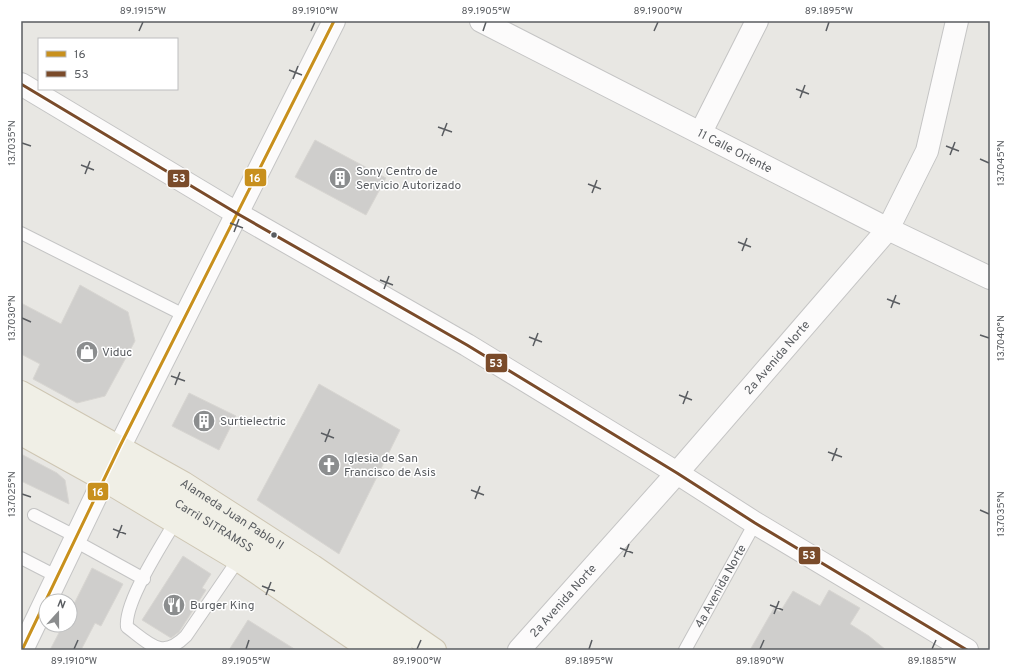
<svg xmlns="http://www.w3.org/2000/svg" width="1011" height="671" viewBox="0 0 1011 671" font-family="Overpass,sans-serif">
  <style>
    .building { fill: #cfcecc; stroke: #d8d6d2 }
    .lines { fill: none; stroke-linecap: round; stroke-linejoin: round }
    .lane-casing { stroke: #c4c4c4; stroke-width: 14 }
    .street-casing { stroke: #c4c4c4; stroke-width: 24 }
    .secondary-casing { stroke: #c5c5c5; stroke-width: 24 }
    .primary-casing { stroke: #cec6b3; stroke-width: 24 }
    .lane { stroke: #fcfbfb; stroke-width: 12 }
    .street { stroke: #fcfbfb; stroke-width: 22 }
    .secondary { stroke: #fcfbfb; stroke-width: 22 }
    .primary { stroke: #f0efe6; stroke-width: 22 }
    .bus-1-casing { stroke: #fff; stroke-width: 6 }
    .bus-2-casing { stroke: #fff; stroke-width: 6 }
    .bus-1 { stroke: #c8901d; stroke-width: 3 }
    .bus-2 { stroke: #7a4b2a; stroke-width: 3 }
    .ticks { fill: none; stroke: #595c60; stroke-width: 1.5 }
    .bus-dot { fill: #595c60; stroke: #fff; stroke-width: 1.5 }
    .labels { text-anchor: middle; stroke-width: 3; stroke-linejoin: round; paint-order: stroke }
    .street-label { font-size: 12px; fill: #595c60; stroke: #fff }
    .poi-label { font-size: 12px; fill: #595c60; stroke: #fff; text-anchor: start }
    .line-badge { stroke: #fff; stroke-width: 1.5 }
    .badge-label { font-size: 11px; text-anchor: middle; font-weight: bold; fill: #fff }
    .neatline { fill: none; stroke: #595c60; stroke-width: 1.5 }
    .ticks-label { font-size: 10px; text-anchor: middle; fill: #595c60 }
  </style>
  <rect width="100%" height="100%" fill="#e8e7e3"/>
  <path class="building" d="M 315,140 L 386,178 L 366,215 L 295,177 Z
    M 80,285 L 128,312 L 135,341 L 105,396 L 77,403 L 33,379 L 40,364 L 21,354 L 21,303 L 61,324 Z
    M 319,384 L 400,430 L 339,554 L 257,500 Z
    M 189,393 L 236,416 L 219,450 L 172,426 Z
    M 21,454 L 57,473 L 65,480 L 69,504 L 21,481 Z
    M 183,556 L 211,574 L 202,588 L 206,590 L 179,632 L 171,638 L 142,620 Z
    M 92,568 L 123,584 L 101,626 L 95,623 L 81,650 L 50,650 L 63,625 L 70,625 L 70,612 Z
    M 829,590 L 860,608 L 850,624 L 869,636 L 886,650 L 750,650 L 774,608 L 780,612 L 793,591 L 820,606 Z
    M 248,620 L 296,650 L 229,650 Z"/>
  <g class="lines">
    <g class="lane-casing">
      <g id="lane">
        <path d="M 21,233 L 186,316"/>
        <path d="M 34,515 L 77,537"/>
        <path d="M 175,522 C 162,545 124,602 127,627 C 150,644 162,660 186,636 L 238,560"/>
        <path d="M 75,541 L 144,579"/>
        <path d="M 21,558 L 58,577"/>
        <path id="s1" d="M 685,650 L 755,523"/>
      </g>
    </g>
    <g class="street-casing">
      <g id="street">
        <path id="s2" d="M 481,21 L 888,229 L 990,278"/>
        <path d="M 21,84 L 238,214 L 467,345 L 677,473 L 755,523 L 967,650"/>
        <path d="M 701,132 L 757,21"/>
      </g>
    </g>
    <g class="secondary-casing">
      <g id="secondary">
        <path d="M 22,650 L 120,446 L 334,21"/>
        <path id="s3" d="M 519,650 L 677,473 L 888,229 L 927,151 L 957,21"/>
      </g>
    </g>
    <g class="primary-casing">
      <g id="primary">
        <path id="s4" d="M 21,392 L 184,483 L 313,566 L 435,650"/>
        <path id="s5" d="M 21,414 L 112,463 L 246,545 L 401,650"/>
        <path d="M 21,434 L 104,480 L 238,560 L 370,650"/>
      </g>
    </g>
    <use href="#lane" class="lane"/>
    <use href="#street" class="street"/>
    <use href="#secondary" class="secondary"/>
    <use href="#primary" class="primary"/>
    <g class="bus-1-casing">
      <path id="bus-1" d="M 22,650 L 120,446 L 334,21"/>
    </g>
    <g class="bus-2-casing">
      <path id="bus-2" d="M 21,84 L 238,214 L 467,345 L 677,473 L 755,523 L 967,650"/>
    </g>
    <use href="#bus-1" class="bus-1"/>
    <use href="#bus-2" class="bus-2"/>
  </g>
  <path class="ticks" d="M 139,31 L 143,22M 311,31 L 315,22M 483,31 L 486,22M 654,31 L 658,22M 826,31 L 829,22M 289,70 L 302,75M 293,79 L 298,66M 796,89 L 809,94M 800,98 L 805,85M 438,127 L 452,132M 442,136 L 447,123M 22,143 L 31,146M 946,146 L 959,151M 950,155 L 955,142M 980,159 L 989,163M 81,165 L 94,170M 85,174 L 90,161M 588,184 L 601,189M 592,193 L 597,180M 230,223 L 243,228M 234,232 L 239,219M 738,242 L 751,247M 742,251 L 747,238M 380,280 L 393,285M 384,289 L 389,276M 887,299 L 900,304M 891,308 L 896,295M 22,318 L 31,322M 980,335 L 989,338M 529,337 L 542,342M 533,346 L 538,333M 171,376 L 185,381M 175,385 L 180,372M 679,395 L 692,400M 683,404 L 688,391M 321,433 L 334,438M 325,442 L 330,429M 828,452 L 842,457M 832,461 L 837,448M 471,490 L 484,495M 22,494 L 31,497M 475,499 L 480,486M 980,510 L 989,514M 113,529 L 126,534M 117,538 L 122,525M 620,548 L 633,553M 624,557 L 629,544M 262,586 L 275,591M 266,595 L 271,582M 770,605 L 783,610M 774,614 L 779,601M 74,649 L 78,640M 246,649 L 249,640M 417,649 L 421,640M 589,649 L 592,640M 760,649 L 764,640M 932,649 L 936,640"/>
  <defs>
    <g id="building-disc" transform="scale(1.15)"><circle r="9.5" fill="#8b8d8e" stroke="#fff"/><path d="M-4-6H4V6H1V3H-1V6H-4ZM-2.5-4.3h1.7v1.8h-1.7ZM.8-4.3h1.7v1.8H.8ZM-2.5-1h1.7V.8h-1.7ZM.8-1h1.7V.8H.8Z" fill="#fff"/></g>
    <g id="shop-disc" transform="scale(1.15)"><circle r="9.5" fill="#8b8d8e" stroke="#fff"/><path d="M-5-2.5h2.3a2.7 3.5 0 0 1 5.4 0H5L5.5 6h-11ZM-1.5-2.5h3a1.5 2.3 0 0 0-3 0Z" fill="#fff"/></g>
    <g id="church-disc" transform="scale(1.15)"><circle r="9.5" fill="#8b8d8e" stroke="#fff"/><path d="M-1.2-6h2.4v3.5h3.3v2.4h-3.3V6h-2.4V-.1h-3.3v-2.4h3.3Z" fill="#fff"/></g>
    <g id="restaurant-disc" transform="scale(1.15)"><circle r="9.5" fill="#8b8d8e" stroke="#fff"/><path d="M-5-6h1v4h1v-4h1v4h1v-4h1v5L-1.5 .5V6h-2V.5L-5-1ZM5-6V6H3V1.5H1.5Q1.5-4 5-6Z" fill="#fff"/></g>
  </defs>
  <g fill-rule="evenodd">
    <use href="#building-disc" x="340" y="178"/>
    <use href="#shop-disc" x="87" y="352"/>
    <use href="#building-disc" x="204" y="421"/>
    <use href="#church-disc" x="329" y="465"/>
    <use href="#restaurant-disc" x="174" y="605"/>
  </g>
  <circle class="bus-dot" cx="274" cy="235" r="3.5"/>
  <g class="labels">
    <g class="street-label">
      <text dy="4" stroke="none"><textPath href="#s2" startOffset="285">11 Calle Oriente</textPath></text>
      <text dy="4" stroke="none"><textPath href="#s3" startOffset="390">2a Avenida Norte</textPath></text>
      <text dy="4" stroke="none"><textPath href="#s4" startOffset="244">Alameda Juan Pablo II</textPath></text>
      <text dy="4" stroke="none"><textPath href="#s5" startOffset="223">Carril SITRAMSS</textPath></text>
      <text dy="4" stroke="none"><textPath href="#s1" startOffset="73">4a Avenida Norte</textPath></text>
      <text dy="4" stroke="none"><textPath href="#s3" startOffset="66">2a Avenida Norte</textPath></text>
    </g>
    <g class="poi-label">
      <text x="356" y="175">Sony Centro de<tspan x="356" dy="14">Servicio Autorizado</tspan></text>
      <text x="102" y="356">Viduc</text>
      <text x="220" y="425">Surtielectric</text>
      <text x="344" y="462">Iglesia de San<tspan x="344" dy="14">Francisco de Asis</tspan></text>
      <text x="190" y="609">Burger King</text>
    </g>
  </g>
  <g class="line-badge">
    <rect x="244" y="168" width="23" height="19" rx="4" fill="#c8901d"/>
    <rect x="167" y="169" width="23" height="19" rx="4" fill="#7a4b2a"/>
    <rect x="485" y="353" width="23" height="20" rx="4" fill="#7a4b2a"/>
    <rect x="87" y="482" width="22" height="19" rx="4" fill="#c8901d"/>
    <rect x="798" y="546" width="23" height="19" rx="4" fill="#7a4b2a"/>
  </g>
  <g class="badge-label">
    <text x="255" y="182">16</text>
    <text x="179" y="182">53</text>
    <text x="496" y="367">53</text>
    <text x="98" y="496">16</text>
    <text x="809" y="559">53</text>
  </g>
  <rect width="1011" height="671" fill="none" stroke="#ffffff" stroke-width="44"/>
  <rect x="38" y="38" width="140" height="52" fill="#ffffff" stroke="#bdbebf"/>
  <rect x="46" y="51" width="20" height="6" fill="#c8901d" stroke="#bdbebf"/>
  <text x="74" y="58" font-size="12" fill="#595c60">16</text>
  <rect x="46" y="71" width="20" height="6" fill="#7a4b2a" stroke="#bdbebf"/>
  <text x="74" y="78" font-size="12" fill="#595c60">53</text>
  <g transform="translate(58 613) rotate(21)"><circle r="19" fill="#ffffff" stroke="#bdbebf"/>
  <path d="M0-3L7 15L0 10L-7 15Z" fill="#8b8d8e"/>
  <text y="-6" font-size="11" font-weight="bold" text-anchor="middle" fill="#595c60">N</text>
  </g>
  <rect x="22" y="22" width="967" height="627" class="neatline"/>
  <g class="ticks-label">
    <text x="143" y="14">89.1915°W</text>
    <text x="315" y="14">89.1910°W</text>
    <text x="486" y="14">89.1905°W</text>
    <text x="658" y="14">89.1900°W</text>
    <text x="829" y="14">89.1895°W</text>
    <text transform="translate(11 143) rotate(-90)" y="4">13.7035°N</text>
    <text transform="translate(1000 163) rotate(-90)" y="4">13.7045°N</text>
    <text transform="translate(11 318) rotate(-90)" y="4">13.7030°N</text>
    <text transform="translate(1000 338) rotate(-90)" y="4">13.7040°N</text>
    <text transform="translate(11 494) rotate(-90)" y="4">13.7025°N</text>
    <text transform="translate(1000 514) rotate(-90)" y="4">13.7035°N</text>
    <text x="74" y="664">89.1910°W</text>
    <text x="246" y="664">89.1905°W</text>
    <text x="417" y="664">89.1900°W</text>
    <text x="589" y="664">89.1895°W</text>
    <text x="760" y="664">89.1890°W</text>
    <text x="932" y="664">89.1885°W</text>
  </g>
</svg>
